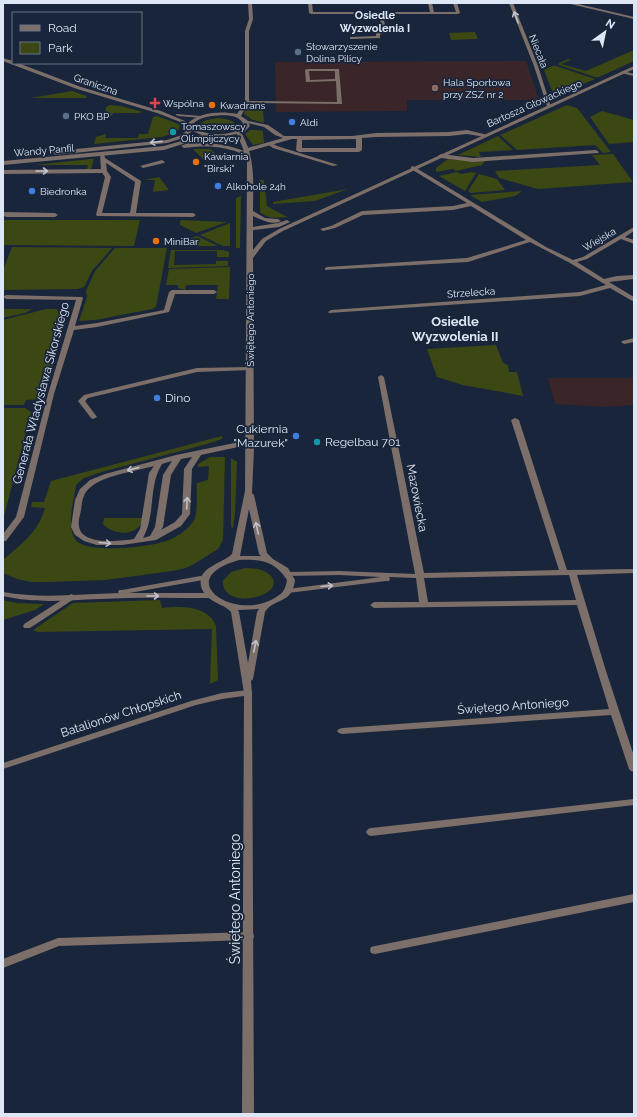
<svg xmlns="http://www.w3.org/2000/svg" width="637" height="1117" viewBox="0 0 637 1117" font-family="Raleway,sans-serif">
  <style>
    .education { fill: #3a2629 }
    .green { fill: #3b4813 }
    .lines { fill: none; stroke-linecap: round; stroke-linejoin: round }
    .service { fill: #7c6e68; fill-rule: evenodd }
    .minor { fill: #7c6e68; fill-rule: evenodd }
    .tertiary { fill: #7c6e68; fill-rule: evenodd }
    .oneway { stroke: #c0c2cb }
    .service-dot { fill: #5c6f8a; stroke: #19253b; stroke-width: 1.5 }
    .education-dot { fill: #8d6e63; stroke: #19253b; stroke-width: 1.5 }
    .health-dot { fill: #e0444e; stroke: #19253b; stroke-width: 1.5 }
    .food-dot { fill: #e8710a; stroke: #19253b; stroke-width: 1.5 }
    .shop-dot { fill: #3f7fe0; stroke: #19253b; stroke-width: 1.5 }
    .culture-dot { fill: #0f9aa8; stroke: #19253b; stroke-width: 1.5 }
    .labels { text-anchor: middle; stroke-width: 3.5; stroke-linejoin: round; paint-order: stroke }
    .far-poi-label { font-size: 10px; fill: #dde6f5; stroke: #19253b; text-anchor: start }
    .far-street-label { font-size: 10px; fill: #dde6f5; stroke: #19253b }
    .far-neighbourhood-label { font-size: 11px; font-weight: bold; fill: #dde6f5; stroke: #19253b }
    .street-label { font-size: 12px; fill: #dde6f5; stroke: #19253b }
    .poi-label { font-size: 12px; fill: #dde6f5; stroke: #19253b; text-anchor: start }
    .neighbourhood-label { font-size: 13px; font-weight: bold; fill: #dde6f5; stroke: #19253b }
    .near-street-label { font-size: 14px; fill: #dde6f5; stroke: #19253b }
  </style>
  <rect width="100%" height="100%" fill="#19253b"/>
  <path class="education" d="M 526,61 L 539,100 L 407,100 L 407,111 L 276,112 L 275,62 Z
    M 548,378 L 634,378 L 634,405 L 604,407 L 555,404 Z"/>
  <path class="green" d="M 475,32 L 478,39 L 451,40 L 449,33 Z
    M 634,50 L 634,61 L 599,77 L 595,77 L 559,65 L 559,63 L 568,59 L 571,60 L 561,64 L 586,71 Z
    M 552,66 L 556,66 L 595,79 L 558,95 L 553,93 L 544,70 Z
    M 72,91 L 87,96 L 86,98 L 31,98 Z
    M 110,105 L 121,106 L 143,112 L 139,113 L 113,113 L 112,116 L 105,115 L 106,107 Z
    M 567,105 L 577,108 L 611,152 L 603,153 L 595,145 L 517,150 L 500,135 Z
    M 251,107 L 263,109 L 264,123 L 253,120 L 244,114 L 245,110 Z
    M 602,111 L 634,120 L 634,142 L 609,144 L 590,117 Z
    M 157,116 L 171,121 L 180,125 L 179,129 L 172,134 L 161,137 L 94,144 L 96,137 L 106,134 L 105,138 L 138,138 L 139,134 L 148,134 L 153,117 Z
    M 218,118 C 224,119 233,119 236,125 C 228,134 209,134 200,127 L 200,124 L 206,120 Z
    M 250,130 L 258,130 L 263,131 L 264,143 L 253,145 L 245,134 Z
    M 498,136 L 513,150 L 479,152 L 481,157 L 458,155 Z
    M 193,149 L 210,149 L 218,156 L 203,159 Z
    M 613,154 L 633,182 L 538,189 L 499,178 L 495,171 L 600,165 L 592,155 Z
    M 91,159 L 94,159 L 91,169 L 87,169 L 88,165 L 34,165 Z
    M 448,159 L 485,161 L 482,165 L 456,171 L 453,169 L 436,172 L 436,168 Z
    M 457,172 L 461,174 L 472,172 L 476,173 L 465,191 L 439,176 Z
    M 479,174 L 497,179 L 505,190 L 471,193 L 468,191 Z
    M 159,177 L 169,190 L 153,192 L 155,180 L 144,180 Z
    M 260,180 L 264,180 L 267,206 L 287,217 C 278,218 267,219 260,212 Z
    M 348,189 L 315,201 L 273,204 L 273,202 Z
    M 522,191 L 515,196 L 482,202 L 470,195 Z
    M 241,196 L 240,248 L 236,248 L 236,198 Z
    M 3,220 L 140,220 L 134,246 L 3,245 Z
    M 183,220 L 227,222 L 196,233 L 180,225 L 180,221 Z
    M 230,223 L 230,246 L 223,246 L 200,235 Z
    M 197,236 L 218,246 L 177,246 L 177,243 Z
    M 12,247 L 112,248 L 92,271 L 84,287 L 78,289 L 3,290 L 3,270 Z
    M 115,248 L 167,248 L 156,307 L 152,309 L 95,320 L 79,321 L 87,297 L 86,291 L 95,271 Z
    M 171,250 L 223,250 L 229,252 L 229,257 L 217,257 L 217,251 L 175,251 L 174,265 L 216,264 L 216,261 L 228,261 L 228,266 L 168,268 Z
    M 230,267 L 229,299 L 216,299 L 218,285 L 186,285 L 185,290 L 178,288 L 178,285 L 166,285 L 169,269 Z
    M 3,309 L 32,309 L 25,313 L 3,318 Z
    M 46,309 L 57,309 L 57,311 L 67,312 L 68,314 L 45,394 L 39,399 L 26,400 L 24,405 L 3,405 L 3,320 Z
    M 496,345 L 503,363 L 508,365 L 509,372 L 517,372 L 523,396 L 463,385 L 437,377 L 427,349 Z
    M 3,408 L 25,408 L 31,412 L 3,520 Z
    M 222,436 L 222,439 L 207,444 L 105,471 L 84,478 L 76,485 C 74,501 66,524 75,539 C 84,555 153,547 169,540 C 177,537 187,530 193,522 C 199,512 196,494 197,483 L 208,480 L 209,466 L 198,467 L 198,464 L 210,457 L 225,457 L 223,540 L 218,549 L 194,564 L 186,568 L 172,571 L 105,580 L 48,582 L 31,582 L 17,579 L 3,573 L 3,560 C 22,543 38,533 45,508 L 31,507 L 32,502 L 44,502 L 51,481 Z
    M 231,458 L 237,462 L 235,514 L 233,528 L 231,527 Z
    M 104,518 L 143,518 C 139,537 114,536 103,524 Z
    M 245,568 C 255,568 265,569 271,576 C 288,596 222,612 223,581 L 231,572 Z
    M 3,600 L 17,603 L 44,604 L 35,610 L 3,620 Z
    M 160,600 L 162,608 C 180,606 208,605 216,626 L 218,680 L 210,684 L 212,629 L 37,632 L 33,630 L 73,603 Z"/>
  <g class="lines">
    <path class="service" d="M 307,69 L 339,69 L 342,104 L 247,103 L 245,102 L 247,101 L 337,102 L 336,81 L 306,82 L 305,70 ZM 309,71 L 335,71 L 335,79 L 310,80 Z
      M 243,120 L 268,125 L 284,136 L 352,136 L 376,133 L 449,132 L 467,130 L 488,135 L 485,137 L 467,134 L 449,136 L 376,137 L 362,138 L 362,150 L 359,152 L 299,152 L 296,150 L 297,139 L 292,139 L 246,152 L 243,150 L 244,149 L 283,138 L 275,135 L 264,127 L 243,122 ZM 356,139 L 356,148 L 302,148 L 302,140 Z
      M 162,160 L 165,162 L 164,163 L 143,168 L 140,166 Z
      M 3,170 L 104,169 L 107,171 L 104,173 L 3,174 Z
      M 3,212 L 55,213 L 58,215 L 55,217 L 7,217 L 3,216 Z
      M 249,367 L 252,369 L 251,370 L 197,372 L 88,398 L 85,401 L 97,417 L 93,419 L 91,418 L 78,401 L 84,395 L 197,368 Z
      M 249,440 L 253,442 L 252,444 L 201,455 L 192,469 L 190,514 L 181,526 L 156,540 L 122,545 L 97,545 L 84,541 L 75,535 L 71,527 L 75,500 L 80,489 L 90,480 L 105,474 L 176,455 ZM 192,457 L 184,469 L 182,514 L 175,522 L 161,530 L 163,527 L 171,475 L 181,459 ZM 172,461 L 163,475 L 155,527 L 150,536 L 143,538 C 156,515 148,486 162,464 ZM 154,466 L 149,473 L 140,529 L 134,539 C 121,541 81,546 79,526 C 78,521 80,515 81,510 C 82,501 83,492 92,486 C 106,475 136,471 154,466 Z
      M 71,594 L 74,595 L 75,597 L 74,599 L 30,628 L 24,628 L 23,626 L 24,624 Z
      M 249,932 L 253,933 L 254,936 L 253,939 L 249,940 L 59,946 L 3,968 L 3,959 L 58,938 Z"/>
    <path class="minor" d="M 308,3 L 312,3 L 313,12 L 430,12 L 428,3 L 432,3 L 434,12 L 456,12 L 453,3 L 457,3 L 460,13 L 458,14 L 383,14 L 386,31 L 380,35 L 380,38 L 352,39 L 350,39 L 350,37 L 376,36 L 376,33 L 382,30 L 379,14 L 311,14 L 309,13 Z
      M 509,3 L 513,3 L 538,66 L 551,107 L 547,106 L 534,66 Z
      M 566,3 L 574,3 L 634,17 L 634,19 Z
      M 3,58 L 13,61 L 13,63 L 18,63 L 81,87 L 161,111 L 192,124 L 188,125 L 157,113 L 77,89 L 3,61 Z
      M 623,71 L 634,74 L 634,76 L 621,73 L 621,72 Z
      M 176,114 L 201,116 L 203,117 L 201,118 L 178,116 L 176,115 Z
      M 270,142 L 277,146 L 338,165 L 333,166 L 273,148 L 267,144 Z
      M 596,150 L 599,152 L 598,153 L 473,162 L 441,158 L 438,156 L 441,154 L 473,158 Z
      M 100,153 L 104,153 L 105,158 L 141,181 L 136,213 L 193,213 L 196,215 L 193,217 L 97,216 L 96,215 L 105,177 L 101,171 ZM 106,163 L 135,182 L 130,213 L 102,213 L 111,177 L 107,171 Z
      M 413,166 L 546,247 L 573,260 L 583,257 L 634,227 L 634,231 L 625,237 L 634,240 L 634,244 L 621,239 L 587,259 L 577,262 L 604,279 L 617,276 L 634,275 L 634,279 L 609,282 L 634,297 L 634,302 L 610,288 L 580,296 L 329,313 L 328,312 L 331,310 L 580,292 L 606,285 L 570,263 L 530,242 L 468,262 L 325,270 L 325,268 L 327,267 L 467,258 L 526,240 L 471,206 L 453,210 L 363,215 L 335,228 L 323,231 L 320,229 L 331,226 L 362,211 L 453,206 L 467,203 L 411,169 L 411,167 Z
      M 172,290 L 214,290 L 217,292 L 214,294 L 175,294 L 169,312 L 97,327 L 74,330 L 54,394 L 24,517 L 6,541 L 3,541 L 3,534 L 16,517 L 48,394 L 76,300 L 6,299 L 3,297 L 6,295 L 82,297 L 83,298 L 75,326 L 97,323 L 164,310 L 169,292 Z
      M 634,338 L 634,342 L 624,344 L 621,342 L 622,341 Z
      M 381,375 L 384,377 L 424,573 L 559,570 L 511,420 L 515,418 L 519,420 L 567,570 L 634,569 L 634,573 L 577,575 L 606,671 L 634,756 L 634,772 L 631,771 L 629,769 L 611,715 L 342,734 L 339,733 L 337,731 L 339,729 L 342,728 L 609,709 L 577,605 L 374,608 L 370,605 L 374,602 L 419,602 L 416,578 L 389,577 L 390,579 L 389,581 L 386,581 L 288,593 L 284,591 L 288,589 L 381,577 L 339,575 L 286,576 L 285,574 L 289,572 L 339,571 L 415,574 L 378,377 ZM 569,575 L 576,600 L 428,602 L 424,578 Z
      M 206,575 L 209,575 L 210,577 L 209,579 L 129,593 L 213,593 L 214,595 L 213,597 L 210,598 C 173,598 137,597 100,599 C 65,600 38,604 3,596 L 3,592 C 42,599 79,594 119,593 L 118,592 L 119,590 L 122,590 Z
      M 248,690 L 251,691 L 252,693 L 251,695 L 222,699 L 196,705 L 3,769 L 3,763 L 191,701 L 222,693 Z
      M 634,799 L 634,805 L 371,836 L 368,835 L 366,832 L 368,829 L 371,828 Z
      M 634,894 L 634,902 L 375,954 L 371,953 L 370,950 L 371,947 L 375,946 Z"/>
    <path class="tertiary" d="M 248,3 L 252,3 L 253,19 L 249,31 L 249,101 L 241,116 L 247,120 L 250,126 L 242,134 C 256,160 253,182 253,211 L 265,218 L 278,219 L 281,221 C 273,226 260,219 253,216 L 253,227 L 278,223 L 287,220 L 290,222 L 279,227 L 253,230 L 253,250 L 262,239 L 279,229 L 634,66 L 634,69 L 283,231 L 266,241 L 253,258 L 254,449 L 252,493 L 254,495 L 267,553 L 273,559 L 288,568 L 295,580 C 292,605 275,597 265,612 L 253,679 L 251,681 L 252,693 L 254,1114 L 242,1114 L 244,693 L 231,612 C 226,606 217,604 210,599 C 206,596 202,591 201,586 C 197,567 222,564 232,554 L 245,491 L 247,162 L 245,155 C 225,146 206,145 184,148 L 181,146 C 194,138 230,145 244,151 L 237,134 L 220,137 L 208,136 L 164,150 L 3,165 L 3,161 L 164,146 L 202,135 L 192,131 L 186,137 L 167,143 L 56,155 L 53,153 L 56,151 L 167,140 L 182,135 L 188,129 L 188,123 C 201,112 221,111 237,114 L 245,101 L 245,31 L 249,19 ZM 212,116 C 223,115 240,113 244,126 C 231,137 208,136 193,128 L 193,124 C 198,119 204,117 212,116 ZM 249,509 L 259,554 L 261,556 L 240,556 ZM 239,560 C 260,559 275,561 287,580 C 285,592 282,594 271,600 C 232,620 172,579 239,560 ZM 259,609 L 257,612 L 248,663 L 239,612 L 238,610 Z"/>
  </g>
  <defs><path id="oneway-shaft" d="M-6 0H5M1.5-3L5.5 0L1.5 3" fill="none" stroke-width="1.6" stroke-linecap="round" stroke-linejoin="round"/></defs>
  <g class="oneway">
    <use href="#oneway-shaft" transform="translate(516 17) rotate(-110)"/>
    <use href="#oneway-shaft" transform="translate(156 142) rotate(174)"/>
    <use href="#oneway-shaft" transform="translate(42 171)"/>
    <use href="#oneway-shaft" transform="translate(133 469) rotate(165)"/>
    <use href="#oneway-shaft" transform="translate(187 503) rotate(-87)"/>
    <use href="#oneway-shaft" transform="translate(257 528) rotate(-102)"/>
    <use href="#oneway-shaft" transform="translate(105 543) rotate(5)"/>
    <use href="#oneway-shaft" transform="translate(327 586) rotate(-5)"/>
    <use href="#oneway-shaft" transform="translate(153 596)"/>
    <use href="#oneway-shaft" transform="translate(255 646) rotate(-79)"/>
  </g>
  <g class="service-dot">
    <circle cx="298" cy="52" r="4"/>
    <circle cx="66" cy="116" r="4"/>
  </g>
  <circle class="education-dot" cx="435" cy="88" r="4"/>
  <path class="health-dot" d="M153 97h4v4h4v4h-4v4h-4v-4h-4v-4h4z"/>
  <g class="food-dot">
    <circle cx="212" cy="105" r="4"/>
    <circle cx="196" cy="162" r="4"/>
    <circle cx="156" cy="241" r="4"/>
  </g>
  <g class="shop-dot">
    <circle cx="292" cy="122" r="4"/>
    <circle cx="218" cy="186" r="4"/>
    <circle cx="32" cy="191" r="4"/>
    <circle cx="157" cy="398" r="4"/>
    <circle cx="296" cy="436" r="4"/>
  </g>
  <g class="culture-dot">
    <circle cx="173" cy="132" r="4"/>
    <circle cx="317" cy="442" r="4"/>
  </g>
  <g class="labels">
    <g class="far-poi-label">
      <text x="306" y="50">Stowarzyszenie<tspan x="306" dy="12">Dolina Pilicy</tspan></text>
      <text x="443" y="86">Hala Sportowa<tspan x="443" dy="12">przy ZSZ nr 2</tspan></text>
      <text x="163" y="107">Wspólna</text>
      <text x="220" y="109">Kwadrans</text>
      <text x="74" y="120">PKO BP</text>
      <text x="300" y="126">Aldi</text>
      <text x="181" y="130">Tomaszowscy<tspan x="181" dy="12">Olimpijczycy</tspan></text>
      <text x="204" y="160">Kawiarnia<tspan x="204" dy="12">"Birski"</tspan></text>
      <text x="226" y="190">Alkohole 24h</text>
      <text x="40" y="195">Biedronka</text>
      <text x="164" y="245">MiniBar</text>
    </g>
    <g class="far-street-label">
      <text transform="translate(539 51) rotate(68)" y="4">Niecała</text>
      <text transform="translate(96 84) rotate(19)" y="4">Graniczna</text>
      <text transform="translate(534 103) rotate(-24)" y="4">Bartosza Głowackiego</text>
      <text transform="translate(44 150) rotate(-5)" y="4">Wandy Panfil</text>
      <text transform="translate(599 239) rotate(-30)" y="4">Wiejska</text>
      <text transform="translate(471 292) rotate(-4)" y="4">Strzelecka</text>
      <text transform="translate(250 320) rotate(-90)" y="4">Świętego Antoniego</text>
    </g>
    <g class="far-neighbourhood-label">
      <text x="375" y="19">Osiedle<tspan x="375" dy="13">Wyzwolenia I</tspan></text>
    </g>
    <g class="street-label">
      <text transform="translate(41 393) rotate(-75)" y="4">Generała Władysława Sikorskiego</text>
      <text transform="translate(417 498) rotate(79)" y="4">Mazowiecka</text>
      <text transform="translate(513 706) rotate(-4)" y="4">Świętego Antoniego</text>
      <text transform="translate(121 714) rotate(-18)" y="4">Batalionów Chłopskich</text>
    </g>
    <g class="poi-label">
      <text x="165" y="402">Dino</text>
      <text x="288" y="433" text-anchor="end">Cukiernia<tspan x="288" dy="14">"Mazurek"</tspan></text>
      <text x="325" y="446">Regelbau 701</text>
    </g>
    <g class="neighbourhood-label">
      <text x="455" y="326">Osiedle<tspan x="455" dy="15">Wyzwolenia II</tspan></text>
    </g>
    <g class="near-street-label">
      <text transform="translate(235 899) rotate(-90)" y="5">Świętego Antoniego</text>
    </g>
  </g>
  <rect width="637" height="1117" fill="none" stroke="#dde6f5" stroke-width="8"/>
  <rect x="12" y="12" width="130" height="52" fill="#19253b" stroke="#677285"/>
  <rect x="20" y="25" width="20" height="6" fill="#7c6e68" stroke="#677285"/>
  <text x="48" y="32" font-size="12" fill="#dde6f5">Road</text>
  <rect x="20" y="42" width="20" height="12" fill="#3b4813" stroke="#677285"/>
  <text x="48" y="52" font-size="12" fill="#dde6f5">Park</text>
  <g transform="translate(605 32) rotate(33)" stroke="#19253b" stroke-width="3" paint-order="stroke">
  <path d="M0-3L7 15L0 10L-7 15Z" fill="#dde6f5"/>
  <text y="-6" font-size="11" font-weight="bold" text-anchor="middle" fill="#dde6f5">N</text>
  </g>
</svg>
